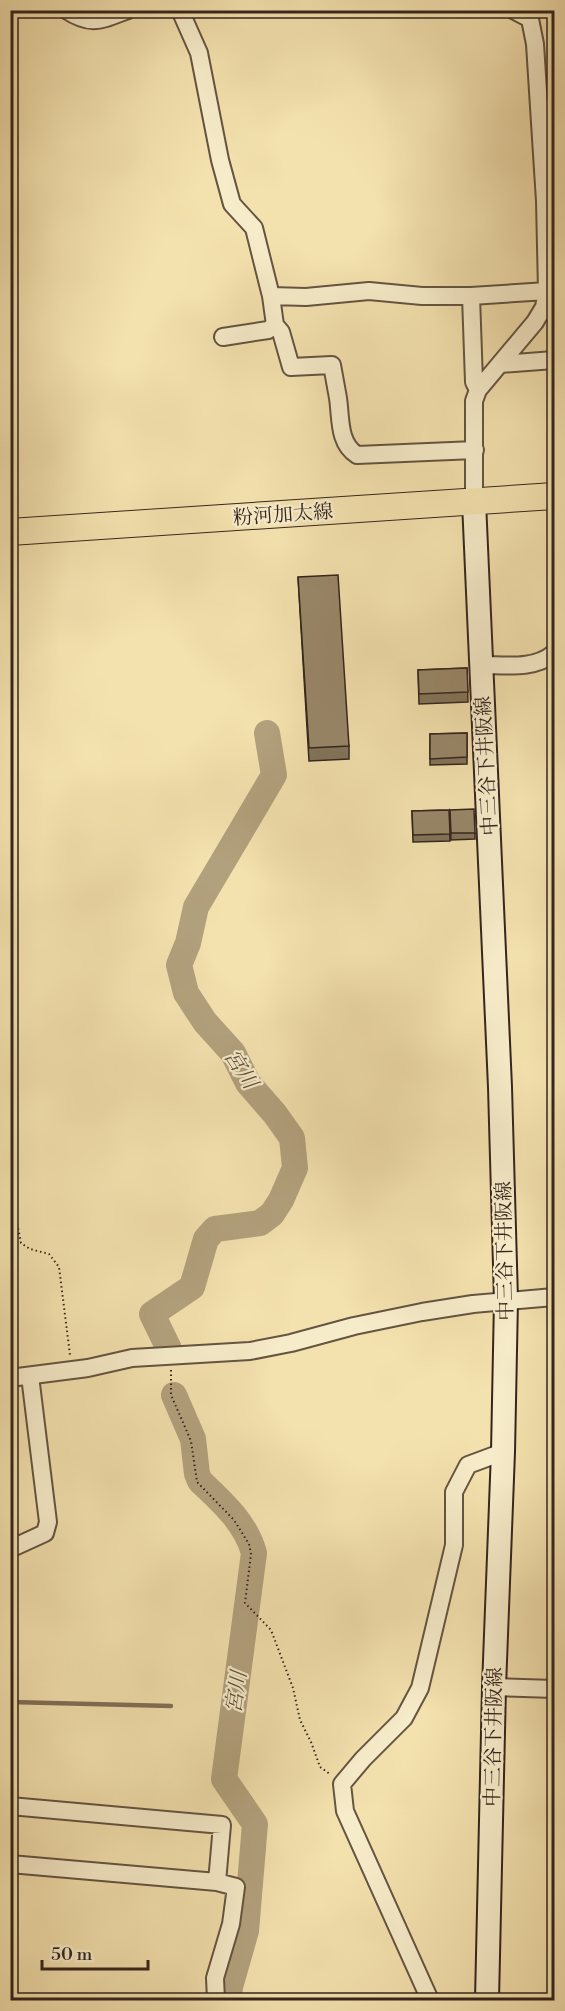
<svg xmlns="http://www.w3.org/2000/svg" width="565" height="2011" viewBox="0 0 565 2011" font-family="'Libre Bodoni','Noto Serif JP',serif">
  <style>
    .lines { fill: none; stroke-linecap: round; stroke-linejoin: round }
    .stream { stroke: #806f57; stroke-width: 4.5 }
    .river { stroke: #b2a17d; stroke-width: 26 }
    .minor-casing { stroke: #645442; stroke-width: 20 }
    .secondary-casing { stroke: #35251e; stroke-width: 26 }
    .primary-casing { stroke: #35251e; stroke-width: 28 }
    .path { stroke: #35251e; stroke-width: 2; stroke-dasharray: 1.5 3; stroke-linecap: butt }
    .minor { stroke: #f7ecca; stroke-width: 16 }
    .secondary { stroke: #f7ecca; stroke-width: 22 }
    .primary { stroke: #f3e1ae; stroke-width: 26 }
    .wall { fill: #83745a; stroke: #35251e; stroke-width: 1.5 }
    .building { fill: #988769; stroke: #35251e; stroke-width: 1.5 }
    .labels { text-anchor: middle; stroke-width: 4.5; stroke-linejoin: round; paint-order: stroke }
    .street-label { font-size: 20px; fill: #35251e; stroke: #f7ecca }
    .water-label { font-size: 21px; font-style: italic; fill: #61503f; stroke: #f7ecca }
  </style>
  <rect width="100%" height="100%" fill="#f3e1ae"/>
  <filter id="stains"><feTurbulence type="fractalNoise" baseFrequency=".00333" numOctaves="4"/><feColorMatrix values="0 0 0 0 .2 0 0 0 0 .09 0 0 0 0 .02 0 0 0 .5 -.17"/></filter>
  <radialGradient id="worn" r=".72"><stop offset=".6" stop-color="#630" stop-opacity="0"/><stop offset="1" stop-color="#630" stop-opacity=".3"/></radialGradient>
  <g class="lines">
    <path class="stream" d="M 10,1702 L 171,1706"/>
    <path class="river" d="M 169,1349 L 152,1314 L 192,1287 L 206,1239 L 215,1229 L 260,1223 L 272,1214 L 281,1200 L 295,1168 L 292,1138 L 275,1114 L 248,1083 L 233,1053 L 205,1022 L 186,993 L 179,965 L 188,943 L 196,907 L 274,775 L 267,733
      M 174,1395 L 193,1439 L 197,1474 L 200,1481 C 222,1502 246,1523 254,1553 L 224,1779 L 255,1824 L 246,1931 L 230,1987 L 229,2000"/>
    <g class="minor-casing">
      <path id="minor" d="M 66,10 C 92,27 101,20 128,10
        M 180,10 L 199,53 L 220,160 L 232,204 L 254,228 L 271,296 L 306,297 L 369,291 L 422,296 L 471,296
        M 275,325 L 281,332 L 291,367 L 332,365 C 334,376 336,387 338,398 C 341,418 338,443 357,455 L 475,450
        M 223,337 L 268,330 L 275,325 L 271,296
        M 500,364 L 554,360
        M 478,390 L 474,382 L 471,296 L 547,291
        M 474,502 L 474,401 L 478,390 L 535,322 L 544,307 L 547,291 L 545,201 L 535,44 L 530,19 L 513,10
        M 481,665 C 506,665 534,670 554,653
        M 10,1378 L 88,1368 L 132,1358 L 250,1351 L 291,1343 L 354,1326 L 422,1312 L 473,1304 L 554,1297
        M 10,1549 L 45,1533 L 48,1522 L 30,1376
        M 494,1687 L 554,1689
        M 10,1806 L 222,1825 L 217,1882
        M 10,1864 L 217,1882 L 236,1887 L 231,1924 L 215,1978 L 216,2000
        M 430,2000 L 345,1811 L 342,1784 L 363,1759 L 404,1718 L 420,1688 L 454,1545 L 454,1492 L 468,1465 L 503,1452"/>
    </g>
    <g class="secondary-casing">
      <path id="secondary" d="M 474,502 L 500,1087 L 506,1300 L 503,1452 L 494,1687 L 487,2000"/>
    </g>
    <g class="primary-casing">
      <path id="primary" d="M 10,532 L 554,496"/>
    </g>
    <path class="path" d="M 10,1052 L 13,1061 L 10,1077
      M 10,1106 L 15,1137 L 10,1157
      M 10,1166 L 13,1202 L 21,1243 L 30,1249 L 49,1254 L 59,1267 L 70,1355
      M 171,1370 L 171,1395 L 191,1441 L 197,1482 L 234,1520 L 249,1544 L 251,1554 L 245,1603 L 271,1630 L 293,1688 L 300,1720 L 311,1742 L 320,1767 L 330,1774"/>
    <use href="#minor" class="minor"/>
    <use href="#secondary" class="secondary"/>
    <use href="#primary" class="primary"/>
  </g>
  <path class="wall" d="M 298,577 L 349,746 L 349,759 L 309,761 Z
    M 467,668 L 468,702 L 419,704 L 418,670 Z
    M 467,733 L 467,764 L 430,765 L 430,734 Z
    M 449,810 L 450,841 L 413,842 L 412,811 Z
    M 450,810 L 475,833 L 475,839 L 451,840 Z"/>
  <path class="building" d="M 338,575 L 349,746 L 309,748 L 298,577 Z
    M 467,668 L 468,692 L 419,694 L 418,670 Z
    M 467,733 L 467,757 L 430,759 L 430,734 Z
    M 474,809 L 475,833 L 451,833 L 450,810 Z
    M 449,810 L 450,834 L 413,835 L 412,811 Z"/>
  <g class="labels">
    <g class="street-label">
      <text transform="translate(283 514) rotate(-4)" y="7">粉河加太線</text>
      <text transform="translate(486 766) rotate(-93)" y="7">中三谷下井阪線</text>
      <text transform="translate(504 1251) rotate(-91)" y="7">中三谷下井阪線</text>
      <text transform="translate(493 1737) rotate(-89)" y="7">中三谷下井阪線</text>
    </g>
    <g class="water-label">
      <text transform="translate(241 1069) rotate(57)" y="7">宮川</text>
      <text transform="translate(236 1692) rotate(-82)" y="7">宮川</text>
    </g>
  </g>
  <rect width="565" height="2011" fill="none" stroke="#f3e1ae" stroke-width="36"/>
  <rect x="12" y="12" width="541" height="1987" fill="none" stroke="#35251e" stroke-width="3"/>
  <rect x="18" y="18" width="529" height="1975" fill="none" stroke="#35251e" stroke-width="1.5"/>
  <path d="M42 1960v9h106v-9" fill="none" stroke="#35251e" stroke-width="3"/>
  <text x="51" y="1960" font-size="18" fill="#35251e" stroke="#f7ecca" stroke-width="4.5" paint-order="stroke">50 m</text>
  <rect width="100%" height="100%" filter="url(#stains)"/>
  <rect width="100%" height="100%" fill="url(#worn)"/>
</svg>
